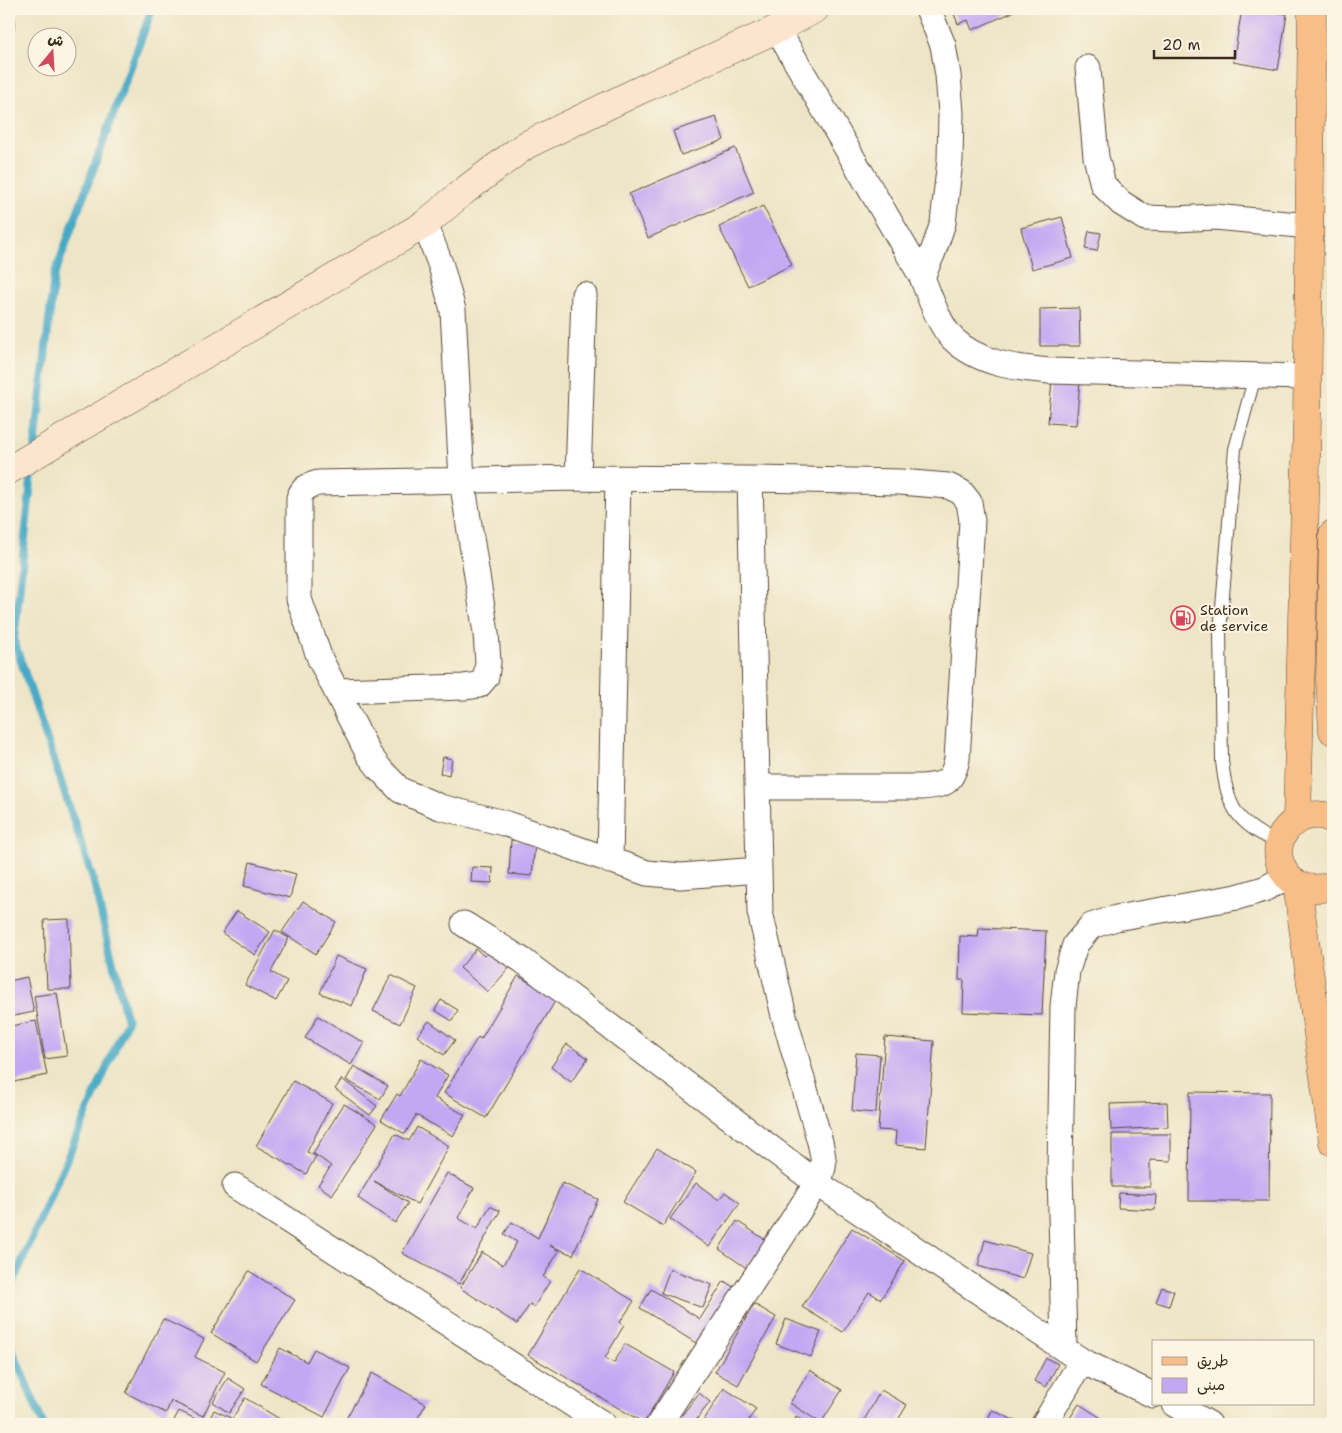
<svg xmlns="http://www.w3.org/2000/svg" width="1342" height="1433" viewBox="0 0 1342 1433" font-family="'Shantell Sans','Playpen Sans Arabic',sans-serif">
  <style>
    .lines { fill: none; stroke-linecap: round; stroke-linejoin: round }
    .stream { stroke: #46a9c6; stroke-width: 8 }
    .building { fill: #c2a8f3 }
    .service-casing { stroke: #564637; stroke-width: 14 }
    .minor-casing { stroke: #564637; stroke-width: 27 }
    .secondary-casing { stroke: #564637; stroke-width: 29 }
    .primary-casing { stroke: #564637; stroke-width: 29 }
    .service { stroke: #fff; stroke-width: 12 }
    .minor { stroke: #fff; stroke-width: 25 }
    .secondary { stroke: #fce5cf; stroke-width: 28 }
    .primary { stroke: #f7be88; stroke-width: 28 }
    .labels { text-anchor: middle; stroke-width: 4; stroke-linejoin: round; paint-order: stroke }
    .poi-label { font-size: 14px; fill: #3b2a1e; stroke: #fcf5e5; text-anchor: start }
  </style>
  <rect width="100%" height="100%" fill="#fcf5e5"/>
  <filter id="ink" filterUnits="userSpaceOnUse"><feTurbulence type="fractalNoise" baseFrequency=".02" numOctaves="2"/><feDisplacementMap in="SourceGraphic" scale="10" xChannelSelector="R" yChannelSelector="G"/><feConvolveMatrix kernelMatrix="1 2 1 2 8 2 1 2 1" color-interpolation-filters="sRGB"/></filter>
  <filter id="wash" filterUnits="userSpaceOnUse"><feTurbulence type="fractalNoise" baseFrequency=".0096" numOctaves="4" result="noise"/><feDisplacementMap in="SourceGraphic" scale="20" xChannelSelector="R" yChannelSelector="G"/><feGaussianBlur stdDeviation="1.12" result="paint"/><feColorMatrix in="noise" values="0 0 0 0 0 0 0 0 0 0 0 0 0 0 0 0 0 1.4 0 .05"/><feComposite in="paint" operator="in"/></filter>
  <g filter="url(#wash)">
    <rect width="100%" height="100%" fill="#ede5c6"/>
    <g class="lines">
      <path class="stream" d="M 35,447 L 54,276 L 152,9
        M 9,1291 L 127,1021 L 93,879 L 14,640 L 33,463
        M 9,1342 L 43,1424"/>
    </g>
    <g id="blocks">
      <path class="building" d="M 952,9 L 1011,9 L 1013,12 L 972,30 L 968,20 L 958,24 Z
        M 1242,9 L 1254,9 L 1287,14 L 1278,70 L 1233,62 Z
        M 9,18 L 15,18 L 13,39 L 9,38 Z
        M 716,117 L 724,140 L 681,155 L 673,131 Z
        M 735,148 L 754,192 L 648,238 L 629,194 Z
        M 763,206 L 792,265 L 748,286 L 719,227 Z
        M 1062,217 L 1073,258 L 1032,269 L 1021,228 Z
        M 1089,231 L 1101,233 L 1097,251 L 1085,249 Z
        M 1079,308 L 1080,346 L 1040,346 L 1040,309 Z
        M 1052,380 L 1080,382 L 1076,425 L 1048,423 Z
        M 443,757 L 452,759 L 449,775 L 440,773 Z
        M 511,840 L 535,842 L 532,876 L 509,874 Z
        M 250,862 L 296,874 L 290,898 L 244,886 Z
        M 472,867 L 493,868 L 492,883 L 471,882 Z
        M 303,901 L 336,922 L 316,954 L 282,932 Z
        M 237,911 L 270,932 L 255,955 L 222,933 Z
        M 69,919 L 71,989 L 47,989 L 44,920 Z
        M 979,928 L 1046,931 L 1042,1015 L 963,1012 L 964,980 L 959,980 L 960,936 L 978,937 Z
        M 275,930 L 289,938 L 271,972 L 287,981 L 276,1001 L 245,985 Z
        M 476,949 L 484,956 L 491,949 L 511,966 L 488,992 L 460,968 Z
        M 336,956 L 367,969 L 352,1006 L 320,993 Z
        M 391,975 L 417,988 L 400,1024 L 373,1011 Z
        M 518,976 L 557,998 L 486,1118 L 444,1093 L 478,1037 L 481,1039 Z
        M 27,977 L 34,1012 L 9,1017 L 9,981 Z
        M 57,993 L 67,1056 L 45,1059 L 34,996 Z
        M 441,1000 L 458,1010 L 452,1021 L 435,1010 Z
        M 318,1016 L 364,1043 L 351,1065 L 305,1038 Z
        M 9,1018 L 11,1026 L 36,1021 L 47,1075 L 9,1083 Z
        M 429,1021 L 455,1040 L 444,1055 L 417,1036 Z
        M 885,1037 L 934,1041 L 926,1148 L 895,1145 L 896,1131 L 878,1130 Z
        M 567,1044 L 588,1058 L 571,1082 L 551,1067 Z
        M 856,1053 L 880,1055 L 876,1113 L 852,1111 Z
        M 421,1059 L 448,1075 L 435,1098 L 465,1115 L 453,1136 L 416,1115 L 405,1134 L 381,1120 L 397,1094 L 400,1096 Z
        M 354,1066 L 388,1086 L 380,1099 L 346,1080 Z
        M 342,1079 L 377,1106 L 370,1115 L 335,1089 Z
        M 293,1081 L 332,1103 L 307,1152 L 316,1156 L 306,1174 L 256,1146 Z
        M 1190,1092 L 1270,1093 L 1269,1201 L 1189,1201 Z
        M 1167,1102 L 1168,1127 L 1111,1130 L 1110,1104 Z
        M 344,1104 L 377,1124 L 332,1195 L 318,1185 L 331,1166 L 313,1153 Z
        M 417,1127 L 449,1146 L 417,1204 L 374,1181 L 408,1203 L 395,1223 L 358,1198 L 395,1134 L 409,1141 Z
        M 1112,1134 L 1171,1134 L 1171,1161 L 1150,1160 L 1150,1187 L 1112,1187 Z
        M 657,1148 L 696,1172 L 663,1226 L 623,1202 Z
        M 447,1173 L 474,1188 L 458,1218 L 477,1229 L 490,1206 L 500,1211 L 459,1284 L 402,1253 Z
        M 562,1183 L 598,1199 L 573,1255 L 549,1245 L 559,1251 L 543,1277 L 550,1281 L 534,1307 L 530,1304 L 517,1324 L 460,1288 L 482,1252 L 503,1265 L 517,1242 L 504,1234 L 512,1222 L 538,1238 Z
        M 696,1183 L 719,1200 L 725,1192 L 740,1203 L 709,1247 L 670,1219 Z
        M 1119,1193 L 1156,1195 L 1155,1210 L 1118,1208 Z
        M 737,1221 L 767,1241 L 748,1269 L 719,1249 Z
        M 852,1228 L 905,1261 L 881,1299 L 869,1292 L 843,1332 L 802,1307 Z
        M 985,1240 L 1031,1253 L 1023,1279 L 978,1266 Z
        M 580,1268 L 634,1301 L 620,1322 L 624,1325 L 605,1358 L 614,1363 L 625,1344 L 674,1372 L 644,1423 L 528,1355 Z
        M 670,1269 L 712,1285 L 703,1308 L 661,1293 Z
        M 249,1271 L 295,1300 L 256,1361 L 211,1333 Z
        M 724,1281 L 735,1288 L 699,1345 L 640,1308 L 651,1289 L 700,1319 Z
        M 1162,1287 L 1174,1291 L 1169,1306 L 1156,1302 Z
        M 754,1304 L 776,1317 L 738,1385 L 715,1372 Z
        M 163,1319 L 204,1339 L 195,1357 L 225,1372 L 203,1416 L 171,1401 L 166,1413 L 126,1393 Z
        M 786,1319 L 821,1332 L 811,1357 L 776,1344 Z
        M 280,1348 L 307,1362 L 314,1349 L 350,1368 L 324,1417 L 261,1384 Z
        M 1046,1358 L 1058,1364 L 1046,1387 L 1034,1381 Z
        M 810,1370 L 842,1390 L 821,1423 L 790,1403 Z
        M 372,1373 L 426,1404 L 414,1424 L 343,1424 Z
        M 228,1378 L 245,1389 L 229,1413 L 213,1402 Z
        M 724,1388 L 756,1409 L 746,1424 L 704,1424 L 702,1423 Z
        M 881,1390 L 907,1405 L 898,1420 L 905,1424 L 862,1424 Z
        M 699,1393 L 710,1402 L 693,1424 L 675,1424 Z
        M 245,1398 L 288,1424 L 229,1424 Z
        M 1079,1404 L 1111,1424 L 1066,1424 Z
        M 214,1410 L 231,1418 L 228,1424 L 207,1424 Z
        M 992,1410 L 1018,1422 L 1016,1424 L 986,1424 Z
        M 179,1411 L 206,1424 L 172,1424 Z
        M 796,1417 L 811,1424 L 793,1424 Z"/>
    </g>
  </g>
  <g filter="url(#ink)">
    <use href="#blocks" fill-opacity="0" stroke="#564637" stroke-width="1"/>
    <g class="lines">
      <g class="service-casing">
        <path id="service" d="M 1255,376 L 1235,449 L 1220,632 L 1222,761 C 1227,807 1236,824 1279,843"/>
      </g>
      <g class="minor-casing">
        <path id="minor" d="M 777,29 L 922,277 C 929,295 939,325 953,339 C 978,363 1014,368 1049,371 L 1307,377
          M 1088,68 L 1096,157 L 1103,185 L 1121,203 L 1145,218 L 1175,219 L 1215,217 L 1309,226
          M 922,277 L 933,252 L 943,223 L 950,160 L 951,113 L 948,75 L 943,45 L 928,9
          M 578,478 L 584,295
          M 337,691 L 464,687 L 479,685 L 486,677 L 488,662 L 486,633 L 462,480 L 453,310 L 441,266 L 425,224
          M 757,787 L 922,787 C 945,785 952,783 957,759 L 972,521 L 969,502 L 961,492 L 948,486 L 900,482 L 750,479 L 578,478 L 318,483 C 308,486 303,487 299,498 L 299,599 L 320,659 L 369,755 L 380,769 L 400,790 L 440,807 L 504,823 L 647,873 L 681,876 L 759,870
          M 610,861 L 618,479
          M 464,924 L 522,960 L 817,1183 L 1082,1361 L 1153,1395
          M 235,1186 L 603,1424
          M 1064,1348 L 1060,1168 L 1063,1006 L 1067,971 L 1075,945 L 1091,926 L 1116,918 L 1237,897 L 1264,889 L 1287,877
          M 1174,1404 L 1209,1424
          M 659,1424 L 817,1183 C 826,1167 824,1160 820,1142 L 784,1016 L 760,912 L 750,479
          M 1044,1424 L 1082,1361"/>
      </g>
      <g class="secondary-casing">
        <path id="secondary" d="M 9,470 L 425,224 L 464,191 L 526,145 L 640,90 L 777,29 L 815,9"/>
      </g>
      <g class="primary-casing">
        <path id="primary" d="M 1333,534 L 1330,680 L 1333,731
          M 1297,820 L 1307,421 L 1312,9
          M 1333,820 C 1325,814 1313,814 1304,817 C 1256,835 1281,905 1333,885
          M 1297,884 L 1333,1142"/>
      </g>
      <use href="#service" class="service"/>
      <use href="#minor" class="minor"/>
      <use href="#secondary" class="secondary"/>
      <use href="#primary" class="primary"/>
    </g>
  </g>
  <defs>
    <g id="fuel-ring" transform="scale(1.25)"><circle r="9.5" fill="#fcf5e5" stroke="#d1495b" stroke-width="1.5"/><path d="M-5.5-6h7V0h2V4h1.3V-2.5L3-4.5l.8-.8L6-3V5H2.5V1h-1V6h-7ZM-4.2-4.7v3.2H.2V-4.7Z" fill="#d1495b"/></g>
  </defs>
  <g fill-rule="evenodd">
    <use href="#fuel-ring" x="1183" y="618"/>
  </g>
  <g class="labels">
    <g class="poi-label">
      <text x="1200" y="615">Station<tspan x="1200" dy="16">de service</tspan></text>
    </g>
  </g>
  <rect width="1342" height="1433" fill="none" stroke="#fcf5e5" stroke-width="30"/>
  <rect x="1152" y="1340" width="162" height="65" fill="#fcf5e5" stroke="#afa495"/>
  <rect x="1162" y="1357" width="25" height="8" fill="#f7be88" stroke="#afa495"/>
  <text x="1197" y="1366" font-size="15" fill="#3b2a1e">طريق</text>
  <rect x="1162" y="1378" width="25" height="15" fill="#c2a8f3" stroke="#afa495"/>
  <text x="1197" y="1390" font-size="15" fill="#3b2a1e">مبنى</text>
  <g transform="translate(52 52) rotate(18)"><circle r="24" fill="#fcf5e5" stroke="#afa495"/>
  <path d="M0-4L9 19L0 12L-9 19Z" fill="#d1495b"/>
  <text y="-8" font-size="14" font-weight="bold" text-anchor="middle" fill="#3b2a1e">ش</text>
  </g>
  <path d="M1154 50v8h81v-8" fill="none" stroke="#3b2a1e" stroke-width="2.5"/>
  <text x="1162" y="50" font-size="15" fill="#3b2a1e" stroke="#fcf5e5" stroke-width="4" paint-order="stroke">20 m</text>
</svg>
